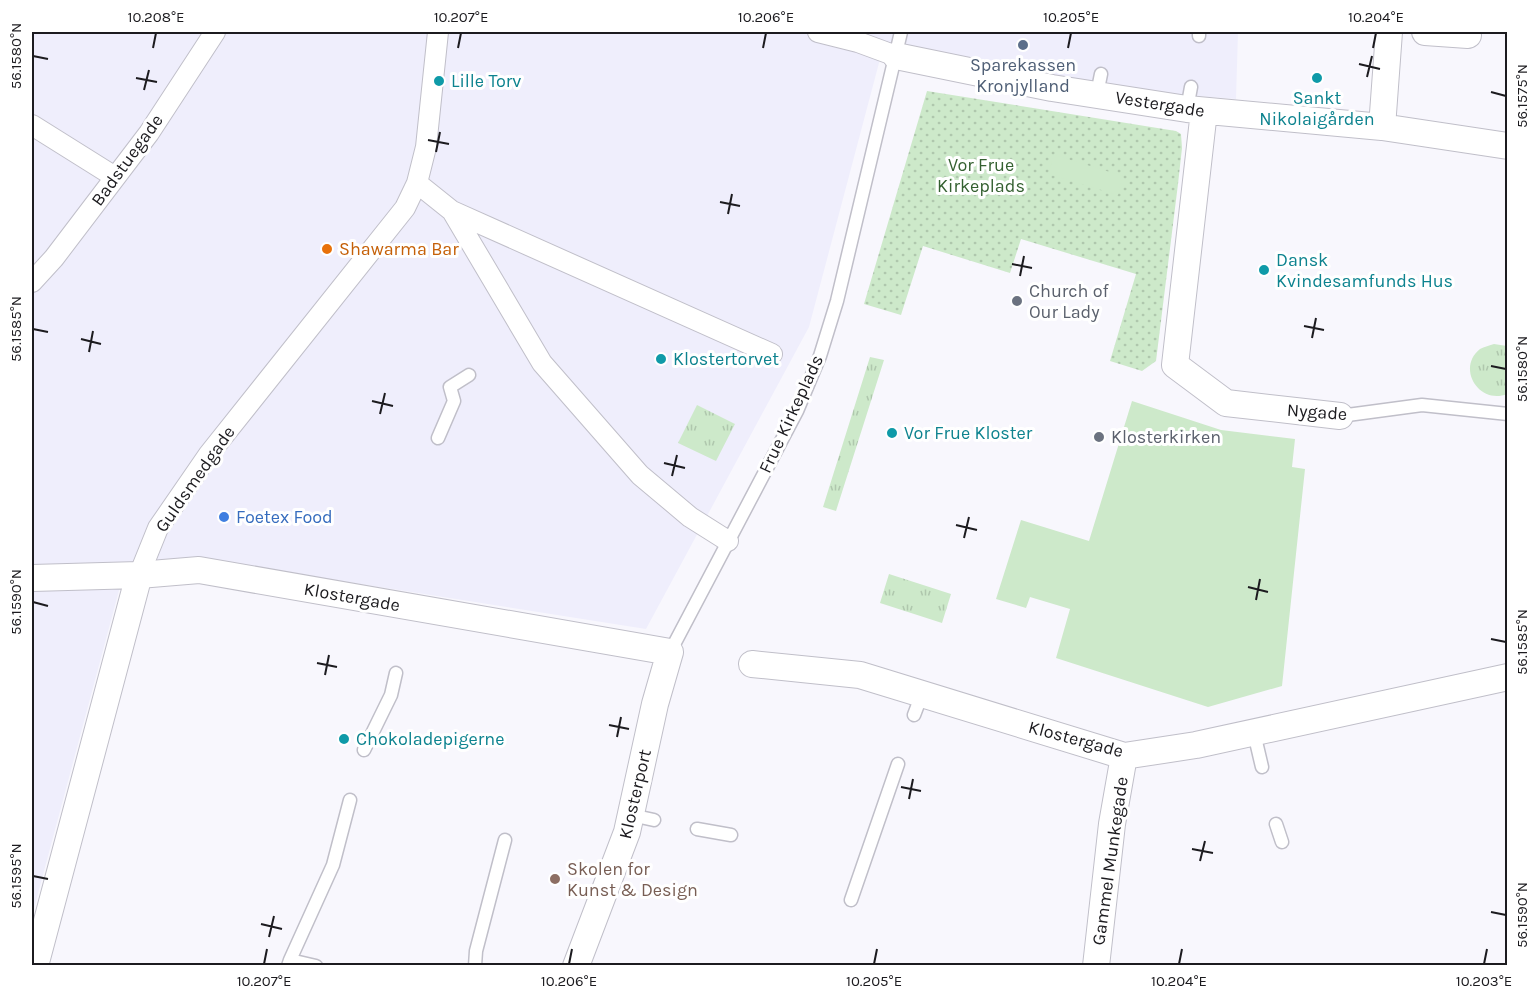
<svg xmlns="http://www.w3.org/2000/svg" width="1539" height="997" viewBox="0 0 1539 997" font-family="Karla,sans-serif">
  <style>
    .built { fill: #efeefc }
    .grass { fill: url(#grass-tufts) }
    .park { fill: url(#park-dots) }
    .garden { fill: #cde9ca }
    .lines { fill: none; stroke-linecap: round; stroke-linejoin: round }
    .service-casing { stroke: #c0bfc9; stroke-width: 15 }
    .pedestrian-casing { stroke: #c0bfc9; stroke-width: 22 }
    .minor-casing { stroke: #c0bfc9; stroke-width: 28 }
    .service { stroke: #fff; stroke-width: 12 }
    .pedestrian { stroke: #fff; stroke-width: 20 }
    .minor { stroke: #fff; stroke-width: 26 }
    .ticks { fill: none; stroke: #1c1b1f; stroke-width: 2 }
    .service-dot { fill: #5c6f8a; stroke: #fff; stroke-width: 2 }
    .culture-dot { fill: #0f9aa8; stroke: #fff; stroke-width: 2 }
    .food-dot { fill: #e8710a; stroke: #fff; stroke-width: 2 }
    .worship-dot { fill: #6b7280; stroke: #fff; stroke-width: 2 }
    .shop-dot { fill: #3f7fe0; stroke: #fff; stroke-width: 2 }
    .education-dot { fill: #8d6e63; stroke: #fff; stroke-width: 2 }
    .labels { text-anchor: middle; stroke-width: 6; stroke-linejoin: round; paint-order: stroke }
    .service-label { font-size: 18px; fill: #4e5e75; stroke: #fff }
    .culture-label { font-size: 18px; fill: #0d838f; stroke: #fff; text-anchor: start }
    .street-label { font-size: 18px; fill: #1c1b1f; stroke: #fff }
    .park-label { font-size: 18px; fill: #346030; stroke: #fff }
    .food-label { font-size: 18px; fill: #c56008; stroke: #fff; text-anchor: start }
    .worship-label { font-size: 18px; fill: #5b616d; stroke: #fff; text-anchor: start }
    .shop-label { font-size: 18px; fill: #366cbe; stroke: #fff; text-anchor: start }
    .education-label { font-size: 18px; fill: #785e54; stroke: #fff; text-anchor: start }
    .neatline { fill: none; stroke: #1c1b1f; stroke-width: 2 }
    .ticks-label { font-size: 15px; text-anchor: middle; fill: #1c1b1f }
  </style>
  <defs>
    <pattern id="grass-tufts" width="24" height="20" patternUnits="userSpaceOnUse" patternTransform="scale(1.5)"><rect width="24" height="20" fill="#cde9ca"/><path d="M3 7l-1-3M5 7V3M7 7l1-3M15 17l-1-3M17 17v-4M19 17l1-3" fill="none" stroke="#afc7ad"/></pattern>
    <pattern id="park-dots" width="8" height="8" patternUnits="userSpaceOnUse" patternTransform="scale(1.5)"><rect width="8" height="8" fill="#cde9ca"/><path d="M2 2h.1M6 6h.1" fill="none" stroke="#afc7ad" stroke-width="1.8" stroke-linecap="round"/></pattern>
  </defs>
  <rect width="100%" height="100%" fill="#f8f7fd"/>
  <path class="built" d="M 32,32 L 1238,32 L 1236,99 L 1123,90 L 884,44 L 809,327 L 646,629 L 196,558 L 125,568 L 32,916 Z"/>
  <path class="grass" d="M 1494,344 L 1507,346 L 1507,394 C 1479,405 1456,368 1480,349 C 1484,347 1490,345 1494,344 Z
    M 870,357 L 884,360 L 836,511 L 823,507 Z
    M 697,405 L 735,424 L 716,461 L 678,443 Z
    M 889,574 L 951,594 L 942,623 L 880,603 Z"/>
  <path class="park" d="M 927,91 L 1176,131 L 1181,134 L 1182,148 L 1178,184 L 1156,361 L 1142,371 L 1110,361 L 1136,274 L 1021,239 L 1010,273 L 923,246 L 901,315 L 864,304 Z"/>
  <path class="garden" d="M 1054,155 L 1123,176 L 1118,195 L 1048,174 Z
    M 1132,401 L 1221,430 L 1295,439 L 1292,467 L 1305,469 L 1282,686 L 1208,707 L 1056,658 L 1070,609 L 1030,597 L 1026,608 L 996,599 L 1021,520 L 1089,541 Z"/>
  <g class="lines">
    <g class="service-casing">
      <path id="service" d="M 1199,36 L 1199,32
        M 1097,94 L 1101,74
        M 1187,109 L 1191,87
        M 1340,416 L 1422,405 L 1508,414
        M 438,438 L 454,401 L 450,387 L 469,375
        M 670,652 L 797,411 L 820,356 L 837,301 L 901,32
        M 914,715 L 922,694
        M 1254,733 L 1262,767
        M 364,750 L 391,695 L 396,673
        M 631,815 L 654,820
        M 1276,824 L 1282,842
        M 697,829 L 731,835
        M 851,900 L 898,764
        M 290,960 L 333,865 L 350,800
        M 288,966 L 290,960 L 316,966
        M 475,966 L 476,951 L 505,840"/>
    </g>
    <g class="pedestrian-casing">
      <path id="pedestrian" d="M 818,32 L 858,42 L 896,56
        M 32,125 L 115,177
        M 417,183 L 452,211
        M 32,282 L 54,258 L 149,133 L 215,32
        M 728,541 L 690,517 L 640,475 L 542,363 L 452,211 L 772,354
        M 139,575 L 158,528 L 209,454 L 405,208 L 417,183 L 426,147 L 438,32"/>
    </g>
    <g class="minor-casing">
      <path id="minor" d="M 1425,32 L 1468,35
        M 896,56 L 1052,88 L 1187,109 L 1382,127 L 1508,146
        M 1204,111 L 1175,365 L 1226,403 L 1340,416
        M 1382,127 L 1389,32
        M 32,578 L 139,575 L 199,570 L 670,652 L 655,704 L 627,832 L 576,966
        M 752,664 L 860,675 L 1124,756 L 1196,745 L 1508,677
        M 35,966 L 139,575
        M 1096,966 L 1112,824 L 1124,756"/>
    </g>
    <use href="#service" class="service"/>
    <use href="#pedestrian" class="pedestrian"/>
    <use href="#minor" class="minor"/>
  </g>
  <path class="ticks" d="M 153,48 L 156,33M 458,48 L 461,33M 763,48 L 766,33M 1068,48 L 1071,33M 1373,48 L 1376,33M 33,56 L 48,59M 1359,64 L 1380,69M 1367,77 L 1372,56M 136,78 L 157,82M 144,90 L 149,70M 1491,92 L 1506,96M 428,140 L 449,144M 436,152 L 440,132M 720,202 L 740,206M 728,214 L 732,194M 1012,264 L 1032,268M 1020,276 L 1024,256M 1304,326 L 1324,330M 33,329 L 48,332M 1312,338 L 1316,318M 81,339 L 101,344M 89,352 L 93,331M 1491,366 L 1506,369M 372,401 L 393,406M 380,414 L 385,393M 664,463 L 685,468M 672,476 L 677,455M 956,525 L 977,530M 964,538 L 969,517M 1248,587 L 1268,592M 1256,600 L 1260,579M 33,602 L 48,606M 1491,639 L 1506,642M 317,663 L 337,667M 325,675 L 329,655M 609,725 L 629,729M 617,737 L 621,717M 901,787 L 921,791M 909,799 L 913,779M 1192,849 L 1213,853M 1200,861 L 1205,841M 33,876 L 48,879M 1491,912 L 1506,915M 261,924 L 282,929M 269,937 L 274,916M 264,964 L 267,949M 569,964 L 572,949M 874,964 L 877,949M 1179,964 L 1182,949M 1484,964 L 1487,949"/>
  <circle class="service-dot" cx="1023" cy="45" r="6"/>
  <g class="culture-dot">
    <circle cx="1317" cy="78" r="6"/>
    <circle cx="439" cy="81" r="6"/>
    <circle cx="1264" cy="270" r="6"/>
    <circle cx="661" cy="359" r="6"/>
    <circle cx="892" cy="433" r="6"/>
    <circle cx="344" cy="739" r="6"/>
  </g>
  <circle class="food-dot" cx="327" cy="249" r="6"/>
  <g class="worship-dot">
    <circle cx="1017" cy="301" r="6"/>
    <circle cx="1099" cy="437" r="6"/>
  </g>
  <circle class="shop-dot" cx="224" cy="517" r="6"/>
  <circle class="education-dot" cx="555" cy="879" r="6"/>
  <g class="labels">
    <g class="service-label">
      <text x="1023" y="71">Sparekassen<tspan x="1023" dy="21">Kronjylland</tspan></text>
    </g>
    <g class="culture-label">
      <text x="451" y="87">Lille Torv</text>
      <text x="1317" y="104" text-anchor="middle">Sankt<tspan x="1317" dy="21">Nikolaigården</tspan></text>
      <text x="1276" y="266">Dansk<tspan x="1276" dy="21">Kvindesamfunds Hus</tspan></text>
      <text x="673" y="365">Klostertorvet</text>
      <text x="904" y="439">Vor Frue Kloster</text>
      <text x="356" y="745">Chokoladepigerne</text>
    </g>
    <g class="street-label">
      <text transform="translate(1160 104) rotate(9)" y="6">Vestergade</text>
      <text transform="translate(127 160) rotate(-54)" y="6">Badstuegade</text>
      <text transform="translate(1317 412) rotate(4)" y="6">Nygade</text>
      <text transform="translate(791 414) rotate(-65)" y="6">Frue Kirkeplads</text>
      <text transform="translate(195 479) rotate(-55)" y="6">Guldsmedgade</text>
      <text transform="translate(352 597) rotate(10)" y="6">Klostergade</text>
      <text transform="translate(1076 739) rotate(15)" y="6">Klostergade</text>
      <text transform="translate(635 794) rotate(-77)" y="6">Klosterport</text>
      <text transform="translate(1110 861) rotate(-82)" y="6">Gammel Munkegade</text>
    </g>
    <g class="park-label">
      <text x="981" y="171">Vor Frue<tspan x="981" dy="21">Kirkeplads</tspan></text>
    </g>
    <g class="food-label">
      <text x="339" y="255">Shawarma Bar</text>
    </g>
    <g class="worship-label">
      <text x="1029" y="297">Church of<tspan x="1029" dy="21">Our Lady</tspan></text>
      <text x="1111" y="443">Klosterkirken</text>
    </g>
    <g class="shop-label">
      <text x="236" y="523">Foetex Food</text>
    </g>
    <g class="education-label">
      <text x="567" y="875">Skolen for<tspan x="567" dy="21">Kunst &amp; Design</tspan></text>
    </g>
  </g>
  <rect width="1539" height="997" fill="none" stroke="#ffffff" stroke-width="66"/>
  <rect x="33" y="33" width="1473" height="931" class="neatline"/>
  <g class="ticks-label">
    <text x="156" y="22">10.208°E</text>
    <text x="461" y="22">10.207°E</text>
    <text x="766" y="22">10.206°E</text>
    <text x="1071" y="22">10.205°E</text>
    <text x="1376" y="22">10.204°E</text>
    <text transform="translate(16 56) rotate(-90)" y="5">56.1580°N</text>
    <text transform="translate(1522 96) rotate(-90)" y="5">56.1575°N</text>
    <text transform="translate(16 329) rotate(-90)" y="5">56.1585°N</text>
    <text transform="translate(1522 369) rotate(-90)" y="5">56.1580°N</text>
    <text transform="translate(16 602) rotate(-90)" y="5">56.1590°N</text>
    <text transform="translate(1522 642) rotate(-90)" y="5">56.1585°N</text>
    <text transform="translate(16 876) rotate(-90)" y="5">56.1595°N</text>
    <text transform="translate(1522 915) rotate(-90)" y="5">56.1590°N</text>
    <text x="264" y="986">10.207°E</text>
    <text x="569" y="986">10.206°E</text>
    <text x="874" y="986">10.205°E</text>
    <text x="1179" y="986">10.204°E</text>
    <text x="1484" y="986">10.203°E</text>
  </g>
</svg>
